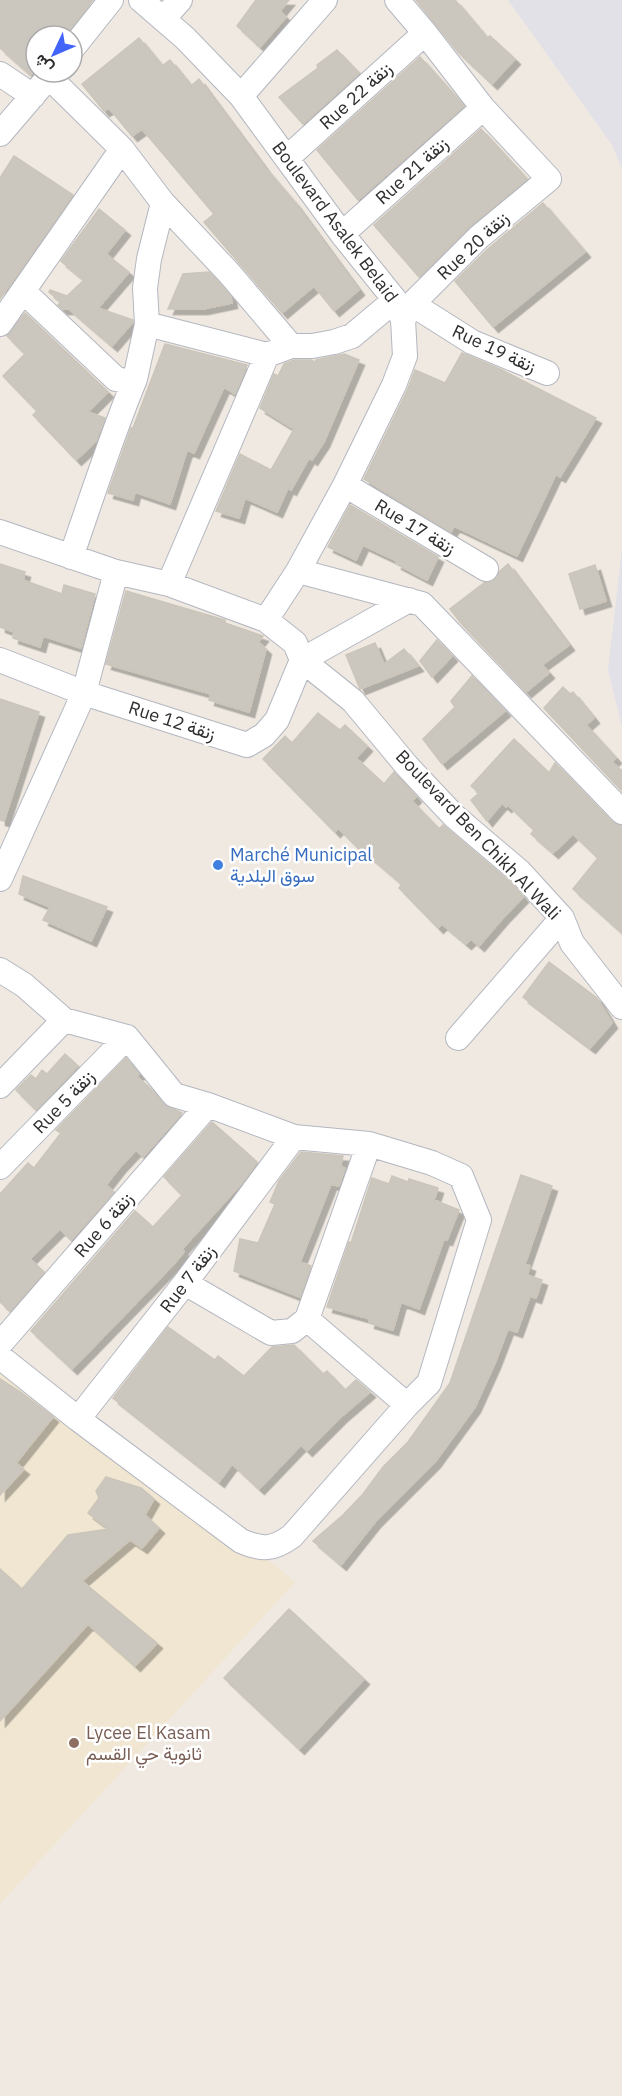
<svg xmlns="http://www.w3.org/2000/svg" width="622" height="2096" viewBox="0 0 622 2096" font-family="'IBM Plex Sans',Vazirmatn,sans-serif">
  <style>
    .industrial { fill: #e3e1e8 }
    .education { fill: #f0e6d1 }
    .building { fill: #cbc7bf; stroke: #cbc5ba; stroke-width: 1.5; filter: url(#shadow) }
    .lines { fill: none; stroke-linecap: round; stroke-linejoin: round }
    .minor-casing { stroke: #b4b7c1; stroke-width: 26 }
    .minor { stroke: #fff; stroke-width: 24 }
    .shop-dot { fill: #3f7fe0; stroke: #fff; stroke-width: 2 }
    .education-dot { fill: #8d6e63; stroke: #fff; stroke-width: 2 }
    .labels { text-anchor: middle; stroke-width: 5; stroke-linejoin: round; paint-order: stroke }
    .street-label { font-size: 18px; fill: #2e2e2e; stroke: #fff }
    .shop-label { font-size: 18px; fill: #366cbe; stroke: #fff; text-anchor: start }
    .education-label { font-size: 18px; fill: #785e54; stroke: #fff; text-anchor: start }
  </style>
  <defs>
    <filter id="shadow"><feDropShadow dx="5.5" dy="5.5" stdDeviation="0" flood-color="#0004"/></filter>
  </defs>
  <rect width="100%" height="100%" fill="#efe9e1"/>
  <path class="industrial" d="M 508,0 L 622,0 L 622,169 L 612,145 Z
    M 622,549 L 622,727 L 608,670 Z"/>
  <path class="education" d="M 0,1341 L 295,1582 L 0,1904 Z"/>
  <path class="building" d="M 0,0 L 93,0 L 64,36 L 36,36 L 36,70 L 31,75 L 0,48 Z
    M 256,0 L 289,0 L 280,11 L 286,17 L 260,47 L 237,26 Z
    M 416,0 L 455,0 L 487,38 L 490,36 L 515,59 L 492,84 L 458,52 Z
    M 139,38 L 162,66 L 170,60 L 191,86 L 199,79 L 266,169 L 295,203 L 359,290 L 334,311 L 314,286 L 282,313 L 204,222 L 214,214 L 142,129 L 132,136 L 109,108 L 104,111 L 82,84 Z
    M 337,50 L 359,73 L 303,124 L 279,97 L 318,68 L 317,65 Z
    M 420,57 L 464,106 L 358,200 L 317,150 Z
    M 481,129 L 527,179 L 470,226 L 419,277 L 374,225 Z
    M 14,156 L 73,195 L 0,299 L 0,178 Z
    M 543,203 L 585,252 L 493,327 L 455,281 L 489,248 Z
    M 99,209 L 125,230 L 106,254 L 129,272 L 98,308 L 133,320 L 133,322 L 112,346 L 69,309 L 62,309 L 58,305 L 61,302 L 49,292 L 50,290 L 67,296 L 84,280 L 61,261 Z
    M 209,272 L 231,297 L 232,303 L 203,309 L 168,309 L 183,274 Z
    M 25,313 L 108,392 L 88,412 L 105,418 L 96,441 L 76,460 L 33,415 L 37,411 L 3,376 L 25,354 L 7,336 Z
    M 165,344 L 247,365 L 235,394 L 224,387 L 194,453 L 187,450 L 170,504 L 135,492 L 133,500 L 108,493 L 131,428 L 133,428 Z
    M 462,353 L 500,369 L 596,418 L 560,477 L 556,474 L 517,556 L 454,526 L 451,532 L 364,479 L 407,391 L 415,370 L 445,383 Z
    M 344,354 L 359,360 L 324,442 L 312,460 L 309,458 L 291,490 L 288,488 L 277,512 L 245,498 L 239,518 L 216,511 L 240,454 L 271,470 L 294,429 L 260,408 L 274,374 L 278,376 L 284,364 L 294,360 L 311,360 L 315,362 L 316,360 Z
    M 350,505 L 438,557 L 427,580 L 396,564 L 397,561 L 363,545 L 356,560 L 328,547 Z
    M 0,564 L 25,572 L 23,580 L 62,594 L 64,585 L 95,594 L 81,648 L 43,636 L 40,647 L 13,638 L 14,632 L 0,627 Z
    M 508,564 L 569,645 L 542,665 L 549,673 L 526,692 L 460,622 L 450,609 L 484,583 L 493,581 L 500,571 Z
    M 595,565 L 606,601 L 580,609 L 569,574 Z
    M 126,591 L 225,620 L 225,623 L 263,636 L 258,642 L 266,649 L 249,712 L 209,700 L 211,694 L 106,664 Z
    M 437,640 L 452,656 L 432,677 L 420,661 Z
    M 375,643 L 384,664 L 404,649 L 418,666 L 360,689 L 346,655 Z
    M 472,676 L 505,711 L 442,764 L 423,739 L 455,707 L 451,701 Z
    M 563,687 L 570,694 L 573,692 L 594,718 L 586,725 L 616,758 L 612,762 L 622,771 L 622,791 L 544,708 Z
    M 0,699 L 39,712 L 4,821 L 0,820 Z
    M 318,713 L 340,730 L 345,725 L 367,746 L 356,758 L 384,784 L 394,772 L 416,797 L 412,801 L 439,829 L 443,825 L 510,882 L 523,897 L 502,919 L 479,946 L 471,939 L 466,944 L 442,924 L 438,928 L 399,888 L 402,884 L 362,850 L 361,851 L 338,828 L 335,832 L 263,759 L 285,736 L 292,743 Z
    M 514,739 L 549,773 L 555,763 L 612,822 L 622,826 L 622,933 L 573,889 L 598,858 L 573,834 L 553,853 L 531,834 L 534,830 L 508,805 L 506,807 L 502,803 L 487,821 L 471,800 L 479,793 L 471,786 Z
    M 23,876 L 107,907 L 91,941 L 43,920 L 50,907 L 19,894 Z
    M 549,962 L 597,998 L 612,1023 L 590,1048 L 523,997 Z
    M 65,1054 L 78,1066 L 36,1110 L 16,1090 L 31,1075 L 36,1079 L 42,1070 L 47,1074 Z
    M 126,1058 L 139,1074 L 136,1076 L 148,1086 L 163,1104 L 182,1113 L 143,1157 L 136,1150 L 120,1167 L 106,1185 L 114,1192 L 71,1240 L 60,1229 L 30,1259 L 44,1272 L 10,1311 L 0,1302 L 0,1194 L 28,1163 L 34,1168 L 61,1133 L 56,1130 Z
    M 212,1122 L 257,1162 L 242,1183 L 182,1249 L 184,1252 L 172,1266 L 72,1369 L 31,1331 L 135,1211 L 153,1227 L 182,1195 L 164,1177 Z
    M 301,1152 L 343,1156 L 340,1167 L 345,1168 L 339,1186 L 331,1184 L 300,1262 L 311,1266 L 300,1297 L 234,1271 L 240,1239 L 258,1243 L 275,1204 L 270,1202 L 279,1181 Z
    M 521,1175 L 552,1186 L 525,1264 L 530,1266 L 527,1275 L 542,1280 L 536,1298 L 530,1296 L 517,1332 L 508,1329 L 495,1363 L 475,1407 L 435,1462 L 375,1522 L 341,1565 L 313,1541 L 343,1515 L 363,1494 L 383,1467 L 408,1442 L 450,1383 Z
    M 392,1176 L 408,1182 L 409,1179 L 438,1188 L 434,1200 L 459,1210 L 447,1240 L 444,1239 L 419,1309 L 401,1302 L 393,1330 L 369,1323 L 370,1319 L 327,1307 L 349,1242 L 351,1243 L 372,1178 L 389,1184 Z
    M 168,1327 L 215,1360 L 218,1356 L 244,1376 L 272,1347 L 294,1345 L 323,1374 L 327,1371 L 345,1390 L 356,1380 L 370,1392 L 341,1417 L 307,1451 L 301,1445 L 259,1489 L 232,1464 L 219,1482 L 113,1398 Z
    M 0,1379 L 22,1393 L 53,1417 L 16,1463 L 24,1469 L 0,1495 Z
    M 106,1477 L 141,1488 L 154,1499 L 145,1515 L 159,1528 L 142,1548 L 130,1540 L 82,1581 L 157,1643 L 135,1666 L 88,1624 L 0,1721 L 0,1569 L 22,1589 L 68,1535 L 109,1529 L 88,1513 L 99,1498 L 96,1491 Z
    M 289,1609 L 364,1679 L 299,1749 L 224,1678 Z"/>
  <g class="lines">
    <g class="minor-casing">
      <path id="minor" d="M 141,0 L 185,38 L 241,96 L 342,234 L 395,300 L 403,320 L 405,356 L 394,385 L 345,485 L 298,571 L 266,620
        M 397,0 L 425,33 L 483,108 L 549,179 L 479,237 L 412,304 L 403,320
        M 163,19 L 180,0
        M 72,49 L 111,0
        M 0,74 L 33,96
        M 241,96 L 325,0
        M 0,134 L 53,72
        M 287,158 L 425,33
        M 163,203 L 229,273 L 291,346
        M 342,234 L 483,108
        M 24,292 L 116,379 L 126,381 L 135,379 L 147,324 L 145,288 L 149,259 L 163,203 L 122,149 L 49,77
        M 412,304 L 472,342 L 547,373
        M 0,324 L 122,149
        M 147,324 L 267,355
        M 345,485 L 486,569
        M 0,532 L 116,572 L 169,584 L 266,620 L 295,643 L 302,660 L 353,701 L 407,766 L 454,816 L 520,872 L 562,918 L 572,943 L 622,1007
        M 71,557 C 92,497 111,437 135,379
        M 298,571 L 422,604 L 622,812
        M 169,584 L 267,355 L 291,346 L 312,346 L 334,342 L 352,336 L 395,300
        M 0,660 L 84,693 L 247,745 L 264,735 L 277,720 L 302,660 L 409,600
        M 0,879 L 84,693 L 116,572
        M 0,970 L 24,985 L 64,1020 L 127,1037 L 174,1095 L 208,1105 L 294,1137 L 369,1144 L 432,1163 L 461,1176 L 479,1220 L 429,1383 L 407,1405 L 292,1536 C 273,1550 262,1550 241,1541 L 78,1419 L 0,1357
        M 458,1038 L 562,918
        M 0,1086 L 64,1020
        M 0,1167 L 127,1037
        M 185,1283 L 271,1333 L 292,1331 L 307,1319 L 369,1144
        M 307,1319 L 407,1405
        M 0,1344 L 208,1105
        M 78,1419 L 185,1283 L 294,1137"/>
    </g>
    <use href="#minor" class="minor"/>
  </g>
  <circle class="shop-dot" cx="218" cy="865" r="6"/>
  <circle class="education-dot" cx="74" cy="1743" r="6"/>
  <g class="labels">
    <g class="street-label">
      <text transform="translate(356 96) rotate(-42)" y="6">Rue 22 زنقة</text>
      <text transform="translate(412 171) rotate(-42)" y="6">Rue 21 زنقة</text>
      <text transform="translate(335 222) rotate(53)" y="6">Boulevard Asalek Belaid</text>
      <text transform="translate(473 246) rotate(-43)" y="6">Rue 20 زنقة</text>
      <text transform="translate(494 349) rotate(25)" y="6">Rue 19 زنقة</text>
      <text transform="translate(415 527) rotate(31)" y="6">Rue 17 زنقة</text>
      <text transform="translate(172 721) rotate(18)" y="6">Rue 12 زنقة</text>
      <text transform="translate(478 835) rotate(46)" y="6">Boulevard Ben Chikh Al Wali</text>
      <text transform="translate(64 1102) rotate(-46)" y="6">Rue 5 زنقة</text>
      <text transform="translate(104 1225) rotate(-49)" y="6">Rue 6 زنقة</text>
      <text transform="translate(188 1279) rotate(-53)" y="6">Rue 7 زنقة</text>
    </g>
    <g class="shop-label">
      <text x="230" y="861">Marché Municipal<tspan x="230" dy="21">سوق البلدية</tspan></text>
    </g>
    <g class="education-label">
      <text x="86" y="1739">Lycee El Kasam<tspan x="86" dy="21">ثانوية حي القسم</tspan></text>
    </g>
  </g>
  <g transform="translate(54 54) rotate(226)"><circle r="28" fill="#ffffff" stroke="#ababab" stroke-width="1.5"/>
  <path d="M0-4.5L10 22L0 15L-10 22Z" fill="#4264fb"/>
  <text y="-9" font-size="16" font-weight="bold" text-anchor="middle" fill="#2e2e2e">ش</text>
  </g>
</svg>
